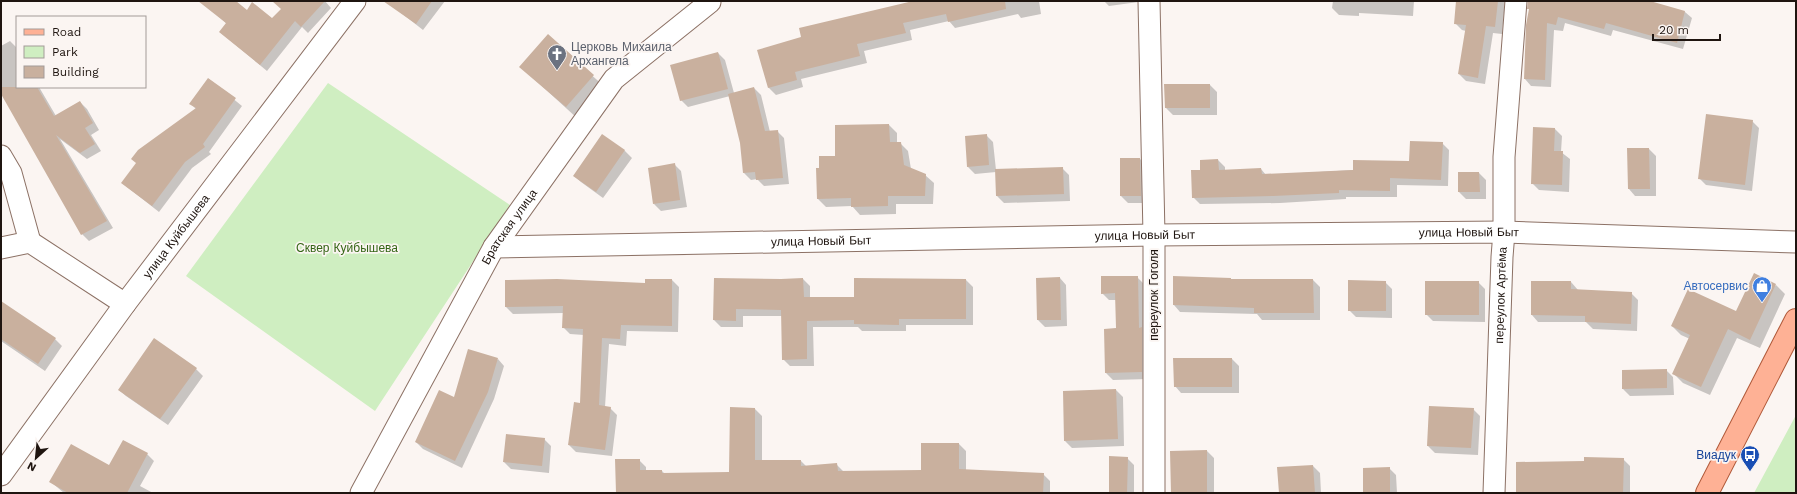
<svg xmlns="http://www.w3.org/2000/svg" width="1797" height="494" viewBox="0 0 1797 494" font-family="'Work Sans',sans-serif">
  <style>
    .green { fill: #cfeec1 }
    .shadow { fill: #0003 }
    .building { fill: #c9b09e }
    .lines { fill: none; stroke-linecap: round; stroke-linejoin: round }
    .minor-casing { stroke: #8c7165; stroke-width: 23 }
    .major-casing { stroke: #b05939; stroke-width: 24 }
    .minor { stroke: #fff; stroke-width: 21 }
    .major { stroke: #feb195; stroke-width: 22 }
    .labels { text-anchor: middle; stroke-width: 3.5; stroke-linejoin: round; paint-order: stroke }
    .worship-label { font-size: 12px; fill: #5b616d; stroke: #fbf5f2; text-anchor: start }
    .street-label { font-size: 12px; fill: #1f1510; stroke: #fbf5f2 }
    .park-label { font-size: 12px; fill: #356616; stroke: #fbf5f2 }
    .shop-label { font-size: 12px; fill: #366cbe; stroke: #fbf5f2; text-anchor: end }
    .transit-label { font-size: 12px; fill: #164399; stroke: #fbf5f2; text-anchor: end }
  </style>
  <rect width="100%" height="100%" fill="#fbf5f2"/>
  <path class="green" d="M 328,83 L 510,205 L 375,411 L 186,276 Z
    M 1796,415 L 1796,493 L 1754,493 Z"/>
  <path class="shadow" d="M 213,1 L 234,1 L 247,11 L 272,20 L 290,1 L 325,1 L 331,8 L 308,33 L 302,27 L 267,71 L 220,32 L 227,24 L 208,7 Z
    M 394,1 L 445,1 L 423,30 L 391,5 Z
    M 920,1 L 1039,1 L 1041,14 L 1021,18 L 1018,14 L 955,28 L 949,21 L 910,30 L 912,40 L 864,51 L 867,63 L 801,79 L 803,87 L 776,95 L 769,88 L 758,51 Z
    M 1104,1 L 1146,1 L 1109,6 Z
    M 1333,1 L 1414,1 L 1413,16 L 1359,13 L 1359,16 L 1339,15 L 1332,8 Z
    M 1457,1 L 1505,1 L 1502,34 L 1493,33 L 1485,84 L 1466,81 L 1459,74 L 1466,31 L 1462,30 L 1455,23 Z
    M 1532,1 L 1647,1 L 1685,12 L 1692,18 L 1683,49 L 1613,30 L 1611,36 L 1565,23 L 1563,31 L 1554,30 L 1551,87 L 1531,86 L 1525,79 Z
    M 548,36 L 606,88 L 578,119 L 521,67 Z
    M 10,41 L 17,48 L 17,87 L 39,87 L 56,116 L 80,102 L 87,109 L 99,130 L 91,135 L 101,151 L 87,159 L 60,139 L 113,228 L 89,241 L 82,234 L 1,92 L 1,46 Z
    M 718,53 L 725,60 L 734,93 L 754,88 L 761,95 L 770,132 L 777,131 L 784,138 L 789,184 L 764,186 L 757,179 L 751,180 L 744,173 L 741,143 L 730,96 L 688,107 L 681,100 Z
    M 209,79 L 242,106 L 209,152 L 211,154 L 192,168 L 159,212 L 122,183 L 196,109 L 191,104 Z
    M 1166,85 L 1210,85 L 1217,92 L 1217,115 L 1173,115 L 1166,108 Z
    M 1752,121 L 1759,128 L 1752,191 L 1706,185 L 1699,178 Z
    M 889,125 L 897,133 L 897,143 L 900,143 L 908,151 L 911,169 L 925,175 L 934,183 L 933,204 L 896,204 L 896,214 L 860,215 L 852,206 L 826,207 L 818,199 L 820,169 L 836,157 L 836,126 Z
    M 1534,128 L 1555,129 L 1562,136 L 1561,152 L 1570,159 L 1569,192 L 1539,190 L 1532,183 Z
    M 602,135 L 625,151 L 632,158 L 603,198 L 581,182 L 574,176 Z
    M 986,135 L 993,142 L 996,170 L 1062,168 L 1069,175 L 1070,201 L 1004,203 L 997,196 L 996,172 L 975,174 L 968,167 Z
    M 1442,143 L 1449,150 L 1448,186 L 1397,185 L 1397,197 L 1346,197 L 1346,199 L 1280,203 L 1200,204 L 1193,197 L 1201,171 L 1218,160 L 1225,167 L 1225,171 L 1261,169 L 1266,175 L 1354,170 L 1410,162 Z
    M 1649,149 L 1656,156 L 1656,196 L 1635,196 L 1629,189 Z
    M 1140,159 L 1147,166 L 1148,203 L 1128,203 L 1121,196 Z
    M 674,164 L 681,171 L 687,207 L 661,211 L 654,204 Z
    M 1479,173 L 1486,180 L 1486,199 L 1466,199 L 1459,192 Z
    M 1137,277 L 1144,284 L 1149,379 L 1113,380 L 1106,373 L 1117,329 L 1116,300 L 1109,300 L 1102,293 Z
    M 1174,277 L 1231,279 L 1233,280 L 1313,280 L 1320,287 L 1320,320 L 1262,320 L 1257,314 L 1180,312 L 1174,305 Z
    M 1060,278 L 1066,285 L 1067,326 L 1045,327 L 1038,320 Z
    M 803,279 L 810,286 L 810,298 L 855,298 L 966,280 L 973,287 L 973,325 L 906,325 L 906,331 L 862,331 L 858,327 L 813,327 L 814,366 L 790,366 L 783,359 L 783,316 L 743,316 L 743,327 L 721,327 L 714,320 L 781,280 Z
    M 672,280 L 679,287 L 678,332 L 627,331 L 626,346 L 609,344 L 605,407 L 610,408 L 617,415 L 612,456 L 576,452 L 569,445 L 581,404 L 584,335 L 570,334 L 563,327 L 564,313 L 513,314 L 506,307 Z
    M 1385,282 L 1392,289 L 1392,318 L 1356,317 L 1349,310 Z
    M 1478,282 L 1485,289 L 1485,322 L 1433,321 L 1426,314 Z
    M 1571,282 L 1578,290 L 1631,293 L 1638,300 L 1637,331 L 1593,329 L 1586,322 L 1538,322 L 1532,315 Z
    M 1776,285 L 1785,294 L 1760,348 L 1737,338 L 1710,395 L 1683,383 L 1674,374 L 1690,339 L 1681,335 L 1672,326 L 1737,312 Z
    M 1,308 L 55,339 L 62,346 L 45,371 L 1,341 Z
    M 498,359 L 504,366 L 494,399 L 462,468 L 423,449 L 416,442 L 454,398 Z
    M 1232,359 L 1239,366 L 1239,393 L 1181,393 L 1175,386 Z
    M 196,369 L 203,376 L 168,425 L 126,396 L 119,390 Z
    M 1666,370 L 1673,377 L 1674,395 L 1630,396 L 1623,389 Z
    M 1116,390 L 1123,397 L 1124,446 L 1072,448 L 1065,441 Z
    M 755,409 L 762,416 L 762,461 L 801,461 L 807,467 L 836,464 L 843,471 L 922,471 L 959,444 L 966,451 L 966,470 L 1043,474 L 1050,481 L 1050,493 L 617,493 L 639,460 L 646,467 L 646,471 L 662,471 L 665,474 L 730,473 Z
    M 1473,409 L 1480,416 L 1478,455 L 1435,453 L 1428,446 Z
    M 544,439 L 551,446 L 549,473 L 511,469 L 504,462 Z
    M 124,441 L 147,454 L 154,461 L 140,486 L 153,493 L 64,493 L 51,482 L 110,467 Z
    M 1207,451 L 1214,458 L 1214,493 L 1172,493 Z
    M 1127,458 L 1134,465 L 1134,493 L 1110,493 Z
    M 1623,459 L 1630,466 L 1630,493 L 1518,493 L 1585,462 Z
    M 1313,466 L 1320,473 L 1321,493 L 1280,493 Z
    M 1389,468 L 1396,475 L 1397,493 L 1364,493 Z"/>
  <path class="building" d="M 198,1 L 236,1 L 247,10 L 252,2 L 272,18 L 281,9 L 272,1 L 325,1 L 301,27 L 295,21 L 260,65 L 219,32 L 226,23 Z
    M 383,1 L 432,1 L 416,24 Z
    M 913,1 L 1005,1 L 1006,9 L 948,22 L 946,14 L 903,23 L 906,33 L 857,44 L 860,56 L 795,72 L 797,80 L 768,88 L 757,50 L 801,37 L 799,28 Z
    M 1456,1 L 1498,1 L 1495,27 L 1486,26 L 1478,78 L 1458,74 L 1466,25 L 1454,24 Z
    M 1528,1 L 1650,1 L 1685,11 L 1677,43 L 1606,23 L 1604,29 L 1558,17 L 1556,25 L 1547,23 L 1545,80 L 1524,79 L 1526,25 L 1529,9 L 1527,9 Z
    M 548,34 L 594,75 L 566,107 L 519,67 Z
    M 718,52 L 728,89 L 680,101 L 670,65 Z
    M 208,78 L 236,98 L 203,144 L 205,147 L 185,162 L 152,206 L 121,183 L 136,163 L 131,159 L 138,150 L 196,108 L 189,104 Z
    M 1164,84 L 1210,84 L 1210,108 L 1165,108 Z
    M 1,87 L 37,87 L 54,116 L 80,101 L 93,123 L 85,128 L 95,144 L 80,153 L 56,135 L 107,221 L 81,235 L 1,94 Z
    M 754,87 L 765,131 L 778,130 L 783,178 L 756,180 L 755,172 L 743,173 L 740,143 L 728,94 Z
    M 1706,114 L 1753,120 L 1745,185 L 1698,179 Z
    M 889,124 L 890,142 L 901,142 L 904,165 L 926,174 L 925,196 L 888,196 L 888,206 L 851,207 L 851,198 L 817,199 L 816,168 L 819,168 L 819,156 L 835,156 L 835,125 Z
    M 1533,127 L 1555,128 L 1554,151 L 1563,151 L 1562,185 L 1531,184 Z
    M 602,134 L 625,150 L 596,192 L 573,176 Z
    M 987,134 L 989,165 L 967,167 L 965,136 Z
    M 1410,141 L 1443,142 L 1441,180 L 1390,178 L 1390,191 L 1339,190 L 1339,193 L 1273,196 L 1192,198 L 1191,170 L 1200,170 L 1200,160 L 1218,159 L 1219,170 L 1261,168 L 1262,174 L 1353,170 L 1353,160 L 1409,161 Z
    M 1627,148 L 1649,148 L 1650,189 L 1628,189 Z
    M 1120,158 L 1140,158 L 1141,196 L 1120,196 Z
    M 675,163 L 680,200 L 653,204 L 648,168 Z
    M 1063,167 L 1064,194 L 996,196 L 995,169 Z
    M 1458,172 L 1479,172 L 1480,192 L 1458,192 Z
    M 1754,273 L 1776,284 L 1750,340 L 1728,329 L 1701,387 L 1672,374 L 1690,335 L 1671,326 L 1688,289 L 1736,311 Z
    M 1101,276 L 1138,276 L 1139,328 L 1142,327 L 1142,372 L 1105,373 L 1104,329 L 1116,328 L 1115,293 L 1101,294 Z
    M 1173,276 L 1231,278 L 1231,279 L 1313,279 L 1314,313 L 1254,313 L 1254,308 L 1173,305 Z
    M 1060,277 L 1061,320 L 1037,320 L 1036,278 Z
    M 714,278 L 781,279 L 803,278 L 804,297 L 854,297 L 854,278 L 966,279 L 966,319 L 899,319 L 899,325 L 854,324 L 854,320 L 807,321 L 807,359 L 782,360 L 781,310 L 736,309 L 736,321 L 713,320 Z
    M 557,279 L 645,283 L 645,279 L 672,279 L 672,326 L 621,325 L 620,339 L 602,338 L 599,405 L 611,407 L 605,450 L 568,445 L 574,402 L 580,403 L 583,329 L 562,328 L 563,306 L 505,307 L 505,280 Z
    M 1348,280 L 1386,281 L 1386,311 L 1348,311 Z
    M 1425,281 L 1479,281 L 1479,315 L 1425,315 Z
    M 1531,281 L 1571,281 L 1571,289 L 1632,292 L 1631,324 L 1585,322 L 1585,316 L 1531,315 Z
    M 1,301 L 56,338 L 38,364 L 1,339 Z
    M 154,338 L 197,368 L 160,419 L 118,390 Z
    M 468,349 L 498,358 L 488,392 L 455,461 L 415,442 L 439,390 L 454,397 Z
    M 1173,358 L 1232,358 L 1232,387 L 1174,387 Z
    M 1667,369 L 1667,388 L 1622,389 L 1622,370 Z
    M 1116,389 L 1118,439 L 1064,441 L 1063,391 Z
    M 1429,406 L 1474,408 L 1471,448 L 1427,446 Z
    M 730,407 L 755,408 L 755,460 L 801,460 L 801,466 L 837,463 L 838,471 L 921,470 L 921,443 L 959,443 L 959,469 L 1044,473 L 1043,493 L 616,493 L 615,459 L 640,459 L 640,470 L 662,470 L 662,473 L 729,472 Z
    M 506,434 L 545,438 L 542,466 L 503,462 Z
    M 123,440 L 148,453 L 127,493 L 68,493 L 49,482 L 71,444 L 109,465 Z
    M 1207,450 L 1207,493 L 1171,493 L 1170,451 Z
    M 1109,456 L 1128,457 L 1127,493 L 1109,493 Z
    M 1584,457 L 1624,458 L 1623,493 L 1516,493 L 1516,462 L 1584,461 Z
    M 1313,465 L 1315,493 L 1279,493 L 1277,467 Z
    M 1390,467 L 1390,493 L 1363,493 L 1363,468 Z"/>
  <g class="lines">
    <g class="minor-casing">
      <g id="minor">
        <path d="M 1149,1 L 1154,235 L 1154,493"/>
        <path d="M 1,156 L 11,173 L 30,242"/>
        <path id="s1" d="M 494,247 L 1154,235 L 1504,232 L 1796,242"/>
        <path d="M 1,248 L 30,242 L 125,304"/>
        <path id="s2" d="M 1,475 L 125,304 L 355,1"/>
        <path id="s3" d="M 361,493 L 494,247 L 614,79 L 710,2"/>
        <path id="s4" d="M 1494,493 L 1502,257 L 1504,232 L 1504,157 L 1516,1"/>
      </g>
    </g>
    <g class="major-casing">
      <path id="major" d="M 1707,493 L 1796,320"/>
    </g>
    <use href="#minor" class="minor"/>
    <use href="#major" class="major"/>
  </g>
  <defs>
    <g id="church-pin" transform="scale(1)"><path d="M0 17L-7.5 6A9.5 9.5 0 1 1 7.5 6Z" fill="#6b7280" stroke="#fbf5f2"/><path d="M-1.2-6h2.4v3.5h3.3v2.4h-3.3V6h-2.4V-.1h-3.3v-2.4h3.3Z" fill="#fff"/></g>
    <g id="shop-pin" transform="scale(1)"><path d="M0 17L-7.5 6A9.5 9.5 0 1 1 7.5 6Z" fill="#3f7fe0" stroke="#fbf5f2"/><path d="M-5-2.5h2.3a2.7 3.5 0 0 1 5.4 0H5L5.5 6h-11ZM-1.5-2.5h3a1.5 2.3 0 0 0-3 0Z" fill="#fff"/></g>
    <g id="bus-pin" transform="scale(1)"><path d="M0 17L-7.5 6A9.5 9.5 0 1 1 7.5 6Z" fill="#1a4fb4" stroke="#fbf5f2"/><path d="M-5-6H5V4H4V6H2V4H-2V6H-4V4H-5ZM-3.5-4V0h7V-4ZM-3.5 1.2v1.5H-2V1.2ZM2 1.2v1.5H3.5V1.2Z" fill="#fff"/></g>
  </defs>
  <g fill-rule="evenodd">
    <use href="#church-pin" x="557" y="54"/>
    <use href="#shop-pin" x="1762" y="286"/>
    <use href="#bus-pin" x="1750" y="455"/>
  </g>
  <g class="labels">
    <g class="worship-label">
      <text x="571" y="51">Церковь Михаила<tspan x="571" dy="14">Архангела</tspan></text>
    </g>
    <g class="street-label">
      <text dy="4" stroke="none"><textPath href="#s3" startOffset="305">Братская улица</textPath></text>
      <text dy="4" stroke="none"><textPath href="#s1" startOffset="975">улица Новый Быт</textPath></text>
      <text dy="4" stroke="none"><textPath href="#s1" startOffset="651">улица Новый Быт</textPath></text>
      <text dy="4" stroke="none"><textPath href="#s2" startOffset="296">улица Куйбышева</textPath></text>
      <text dy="4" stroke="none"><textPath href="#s1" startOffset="327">улица Новый Быт</textPath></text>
      <text transform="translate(1154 295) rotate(-90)" y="4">переулок Гоголя</text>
      <text dy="4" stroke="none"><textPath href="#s4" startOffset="198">переулок Артёма</textPath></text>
    </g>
    <g class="park-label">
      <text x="347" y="252">Сквер Куйбышева</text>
    </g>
    <g class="shop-label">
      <text x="1748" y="290">Автосервис</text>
    </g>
    <g class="transit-label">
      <text x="1736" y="459">Виадук</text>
    </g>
  </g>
  <rect width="1797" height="494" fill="none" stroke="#1f1510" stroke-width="4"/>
  <rect x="16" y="16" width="130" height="72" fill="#fbf5f2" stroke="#a39b98"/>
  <rect x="24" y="29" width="20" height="6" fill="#feb195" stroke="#a39b98"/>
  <text x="52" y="36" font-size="12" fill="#1f1510">Road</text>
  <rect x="24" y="46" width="20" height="12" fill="#cfeec1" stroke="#a39b98"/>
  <text x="52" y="56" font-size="12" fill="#1f1510">Park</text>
  <rect x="24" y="66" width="20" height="12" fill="#c9b09e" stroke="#a39b98"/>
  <text x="52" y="76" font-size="12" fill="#1f1510">Building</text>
  <g transform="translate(36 458) rotate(207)" stroke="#fbf5f2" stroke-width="3" paint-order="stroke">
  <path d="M0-3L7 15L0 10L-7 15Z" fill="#1f1510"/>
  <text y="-6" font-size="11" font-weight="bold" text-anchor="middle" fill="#1f1510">N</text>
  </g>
  <path d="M1653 34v6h67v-6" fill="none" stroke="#1f1510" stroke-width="2"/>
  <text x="1659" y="34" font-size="12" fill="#1f1510" stroke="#fbf5f2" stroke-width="3" paint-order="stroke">20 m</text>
</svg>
